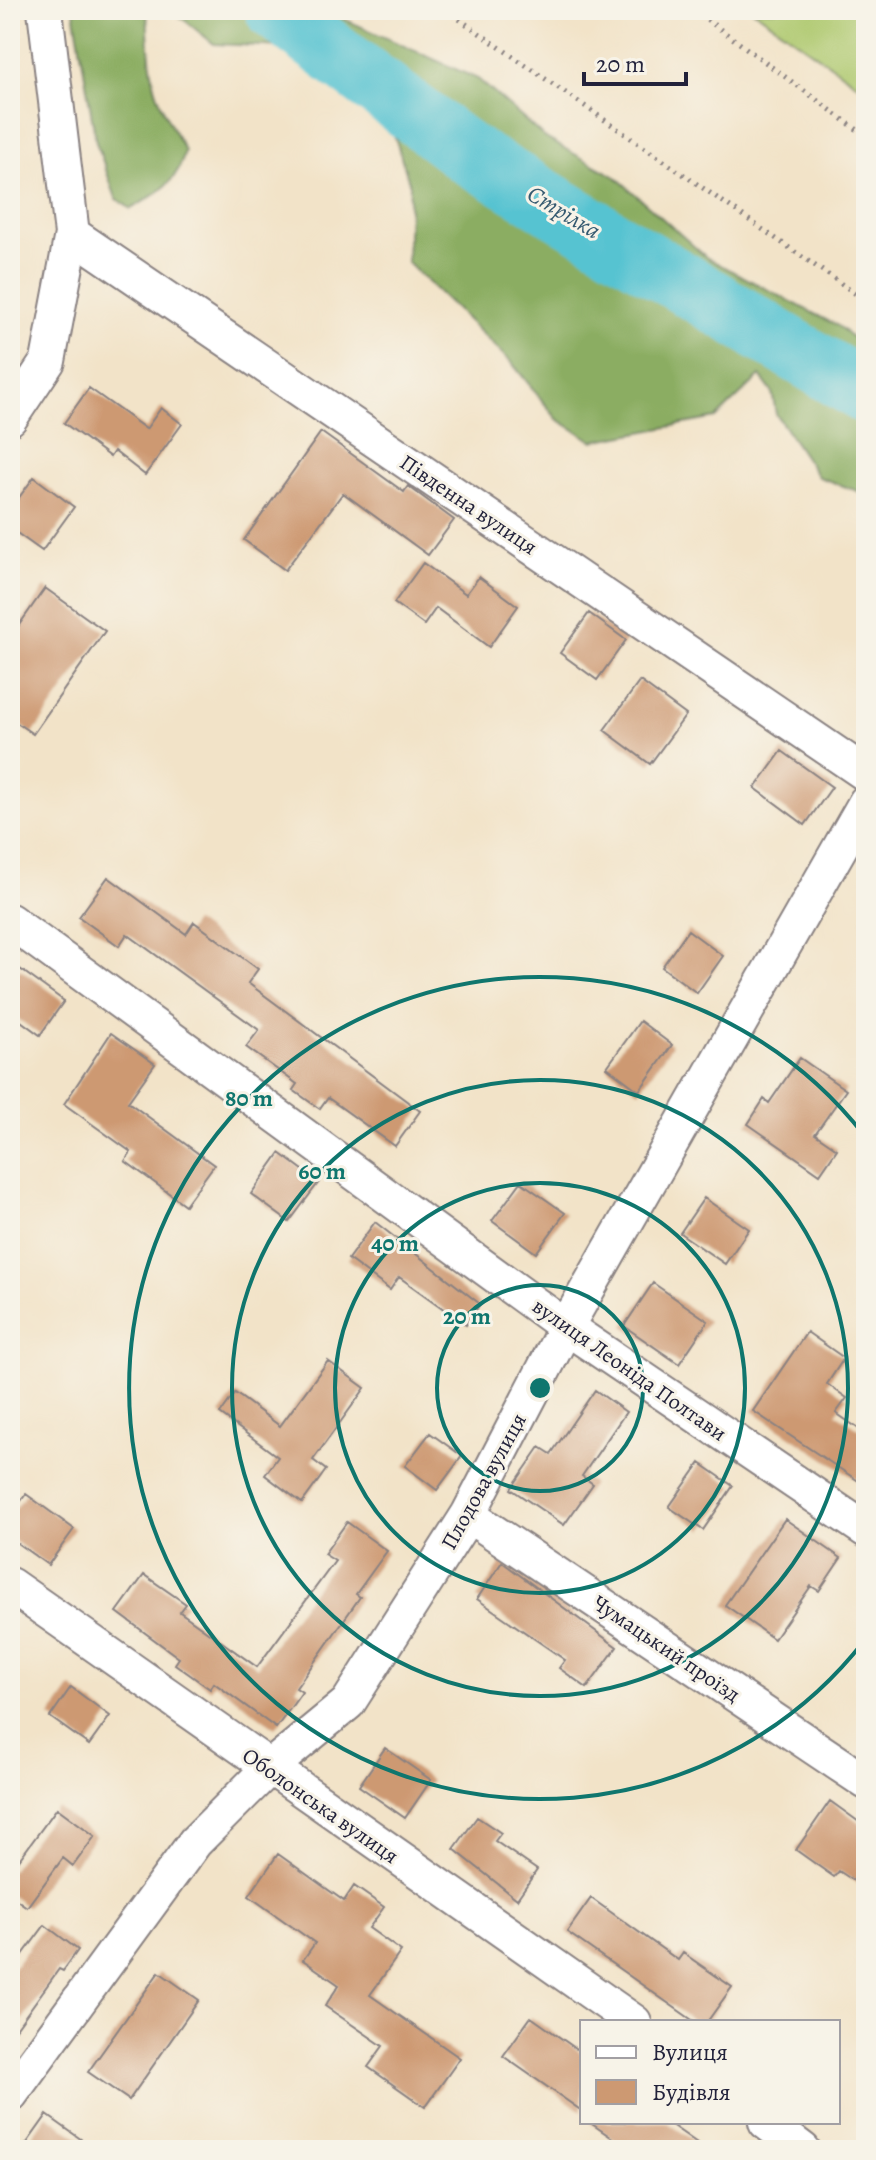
<svg xmlns="http://www.w3.org/2000/svg" width="876" height="2160" viewBox="0 0 876 2160" font-family="Alegreya,serif">
  <style>
    .green { fill: #afc96f; stroke: #687655; stroke-width: 2 }
    .forest { fill: #8bad62; stroke: #56684e; stroke-width: 2 }
    .lines { fill: none; stroke-linecap: round; stroke-linejoin: round }
    .river { stroke: #57c3d1; stroke-width: 62 }
    .building { fill: #cd9972 }
    .street-casing { stroke: #8a8282; stroke-width: 38 }
    .path { stroke: #8a8282; stroke-width: 5; stroke-dasharray: 2 6; stroke-linecap: butt }
    .street { stroke: #fff; stroke-width: 34 }
    .ring { fill: none; stroke: #0f766e; stroke-width: 4 }
    .labels { text-anchor: middle; stroke-width: 6; stroke-linejoin: round; paint-order: stroke }
    .street-label { font-size: 22px; fill: #22223b; stroke: #f7f3e8 }
    .water-label { font-size: 24px; font-style: italic; fill: #355a70; stroke: #f7f3e8 }
    .centre { fill: #0f766e; stroke: #f7f3e8; stroke-width: 4 }
    .ring-label { font-size: 24px; text-anchor: middle; font-weight: bold; fill: #0f766e; stroke: #f7f3e8; stroke-width: 6; stroke-linejoin: round; paint-order: stroke }
  </style>
  <rect width="100%" height="100%" fill="#f7f3e8"/>
  <filter id="ink" filterUnits="userSpaceOnUse"><feTurbulence type="fractalNoise" baseFrequency=".0125" numOctaves="2"/><feDisplacementMap in="SourceGraphic" scale="16" xChannelSelector="R" yChannelSelector="G"/><feConvolveMatrix kernelMatrix="1 2 1 2 8 2 1 2 1" color-interpolation-filters="sRGB"/></filter>
  <filter id="wash" filterUnits="userSpaceOnUse"><feTurbulence type="fractalNoise" baseFrequency=".006" numOctaves="4" result="noise"/><feDisplacementMap in="SourceGraphic" scale="32" xChannelSelector="R" yChannelSelector="G"/><feGaussianBlur stdDeviation="1.8" result="paint"/><feColorMatrix in="noise" values="0 0 0 0 0 0 0 0 0 0 0 0 0 0 0 0 0 1.4 0 .05"/><feComposite in="paint" operator="in"/></filter>
  <g filter="url(#wash)">
    <rect width="100%" height="100%" fill="#f2e3c8"/>
    <path class="green" d="M 753,10 L 866,10 L 866,90 Z"/>
    <path class="forest" d="M 74,10 L 147,10 C 150,75 151,94 185,151 C 178,183 158,193 131,209 L 116,198 L 96,142 Z
      M 172,10 L 334,10 L 344,19 L 478,79 L 544,137 L 616,177 L 707,258 L 838,326 L 866,348 L 866,494 L 818,477 L 776,414 L 772,392 L 760,376 L 716,418 L 593,441 L 557,419 L 512,363 L 407,262 L 410,185 L 392,128 L 355,91 L 305,55 L 285,47 L 214,44 Z"/>
    <g class="lines">
      <path class="river" d="M 276,10 L 468,154 L 866,393"/>
    </g>
    <g id="blocks">
      <path class="building" d="M 89,388 L 146,429 L 161,408 L 182,424 L 145,475 L 114,451 L 110,457 L 64,423 Z
        M 321,432 L 404,492 L 408,486 L 454,520 L 428,555 L 343,493 L 285,570 L 244,540 Z
        M 34,477 L 74,507 L 42,551 L 10,528 L 10,510 Z
        M 423,563 L 466,594 L 479,577 L 518,606 L 489,647 L 436,608 L 424,625 L 394,603 Z
        M 45,588 L 105,631 L 33,734 L 10,718 L 10,638 Z
        M 589,613 L 626,640 L 597,680 L 560,653 Z
        M 640,681 L 686,715 L 650,764 L 604,730 Z
        M 782,751 L 832,787 L 805,825 L 755,788 Z
        M 108,877 L 186,934 L 194,922 L 258,969 L 248,983 L 420,1111 L 395,1146 L 328,1098 L 320,1109 L 293,1090 L 297,1084 L 246,1047 L 259,1030 L 127,934 L 119,946 L 79,917 Z
        M 688,930 L 723,956 L 697,993 L 662,967 Z
        M 20,969 L 64,1001 L 40,1035 L 10,1013 L 10,983 Z
        M 640,1021 L 672,1045 L 639,1091 L 607,1067 Z
        M 111,1033 L 155,1064 L 128,1102 L 214,1165 L 185,1205 L 125,1161 L 131,1152 L 64,1104 Z
        M 800,1058 L 846,1090 L 815,1134 L 837,1149 L 820,1174 L 748,1124 L 764,1099 L 769,1103 Z
        M 280,1153 L 319,1182 L 289,1222 L 251,1194 Z
        M 521,1182 L 565,1213 L 536,1253 L 492,1221 Z
        M 704,1198 L 749,1229 L 725,1264 L 680,1233 Z
        M 375,1222 L 480,1304 L 466,1325 L 399,1277 L 390,1290 L 348,1259 Z
        M 653,1283 L 708,1321 L 679,1364 L 624,1326 Z
        M 807,1332 L 844,1358 L 827,1384 L 847,1398 L 836,1413 L 866,1434 L 866,1486 L 753,1411 Z
        M 328,1361 L 365,1388 L 313,1460 L 326,1470 L 302,1503 L 265,1475 L 278,1457 L 220,1414 L 235,1393 L 280,1426 Z
        M 595,1390 L 626,1412 L 582,1476 L 593,1484 L 564,1525 L 511,1489 L 540,1447 L 551,1454 Z
        M 430,1433 L 462,1456 L 437,1490 L 405,1466 Z
        M 700,1463 L 733,1486 L 703,1530 L 669,1507 Z
        M 26,1494 L 74,1529 L 48,1565 L 10,1538 L 10,1516 Z
        M 785,1519 L 841,1558 L 819,1591 L 811,1586 L 774,1639 L 725,1605 Z
        M 347,1522 L 387,1551 L 356,1594 L 360,1597 L 296,1688 L 302,1692 L 276,1728 L 214,1683 L 210,1689 L 175,1664 L 179,1658 L 117,1612 L 144,1575 L 186,1604 L 180,1612 L 257,1667 L 335,1561 L 324,1554 Z
        M 502,1562 L 617,1647 L 587,1688 L 559,1668 L 565,1660 L 477,1599 Z
        M 71,1687 L 110,1716 L 89,1745 L 50,1717 Z
        M 385,1748 L 431,1780 L 405,1818 L 359,1786 Z
        M 830,1801 L 866,1827 L 866,1889 L 839,1871 L 834,1877 L 796,1850 Z
        M 57,1808 L 95,1836 L 73,1866 L 63,1858 L 27,1907 L 10,1895 L 10,1872 Z
        M 477,1817 L 501,1833 L 495,1841 L 537,1870 L 517,1899 L 454,1849 Z
        M 278,1854 L 344,1901 L 354,1886 L 384,1907 L 369,1928 L 401,1951 L 370,1995 L 460,2058 L 425,2107 L 368,2067 L 383,2046 L 325,2006 L 339,1985 L 303,1960 L 315,1943 L 249,1896 Z
        M 591,1898 L 678,1960 L 683,1953 L 732,1987 L 707,2022 L 695,2022 L 567,1932 Z
        M 45,1925 L 78,1950 L 63,1971 L 59,1969 L 10,2037 L 10,1972 Z
        M 159,1972 L 199,2000 L 129,2100 L 88,2072 Z
        M 531,2017 L 582,2053 L 582,2111 L 503,2056 Z
        M 47,2115 L 96,2150 L 22,2150 Z
        M 589,2122 L 667,2122 L 707,2150 L 630,2150 Z"/>
    </g>
  </g>
  <g filter="url(#ink)">
    <use href="#blocks" fill-opacity="0" stroke="#8a8282" stroke-width="2"/>
    <g class="lines">
      <g class="street-casing">
        <path id="street" d="M 72,234 L 866,774
          M 10,418 L 48,361 L 72,234 L 45,10
          M 10,921 L 566,1327 L 866,1530
          M 468,1515 L 866,1782
          M 10,1585 L 634,2022
          M 10,2095 L 195,1842 L 268,1769 L 348,1703 L 468,1515 L 566,1327 L 866,802
          M 766,2122 L 803,2150"/>
      </g>
      <path class="path" d="M 446,10 L 866,301
        M 694,10 L 866,136"/>
      <use href="#street" class="street"/>
    </g>
  </g>
  <g class="ring">
    <circle cx="540" cy="1388" r="103"/>
    <circle cx="540" cy="1388" r="205"/>
    <circle cx="540" cy="1388" r="308"/>
    <path d="M864 1641A411 411 0 1 1 864 1135"/>
  </g>
  <g class="labels">
    <g class="street-label">
      <text transform="translate(469 504) rotate(34)" y="8">Південна вулиця</text>
      <text transform="translate(630 1369) rotate(35)" y="8">вулиця Леоніда Полтави</text>
      <text transform="translate(483 1481) rotate(-61)" y="8">Плодова вулиця</text>
      <text transform="translate(667 1648) rotate(34)" y="8">Чумацький проїзд</text>
      <text transform="translate(321 1805) rotate(35)" y="8">Оболонська вулиця</text>
    </g>
    <g class="water-label">
      <text transform="translate(564 212) rotate(31)" y="8">Стрілка</text>
    </g>
  </g>
  <circle cx="540" cy="1388" r="12" class="centre"/>
  <g class="ring-label">
    <text x="249" y="1106">80 m</text>
    <text x="322" y="1179">60 m</text>
    <text x="395" y="1251">40 m</text>
    <text x="467" y="1324">20 m</text>
  </g>
  <rect width="876" height="2160" fill="none" stroke="#f7f3e8" stroke-width="40"/>
  <rect x="580" y="2020" width="260" height="104" fill="#f7f3e8" stroke="#a29fa3" stroke-width="2"/>
  <rect x="596" y="2046" width="40" height="12" fill="#ffffff" stroke="#a29fa3" stroke-width="2"/>
  <text x="652" y="2060" font-size="24" fill="#22223b">Вулиця</text>
  <rect x="596" y="2080" width="40" height="24" fill="#cd9972" stroke="#a29fa3" stroke-width="2"/>
  <text x="652" y="2100" font-size="24" fill="#22223b">Будівля</text>
  <path d="M584 72v12h102v-12" fill="none" stroke="#22223b" stroke-width="4"/>
  <text x="596" y="72" font-size="24" fill="#22223b" stroke="#f7f3e8" stroke-width="6" paint-order="stroke">20 m</text>
</svg>
